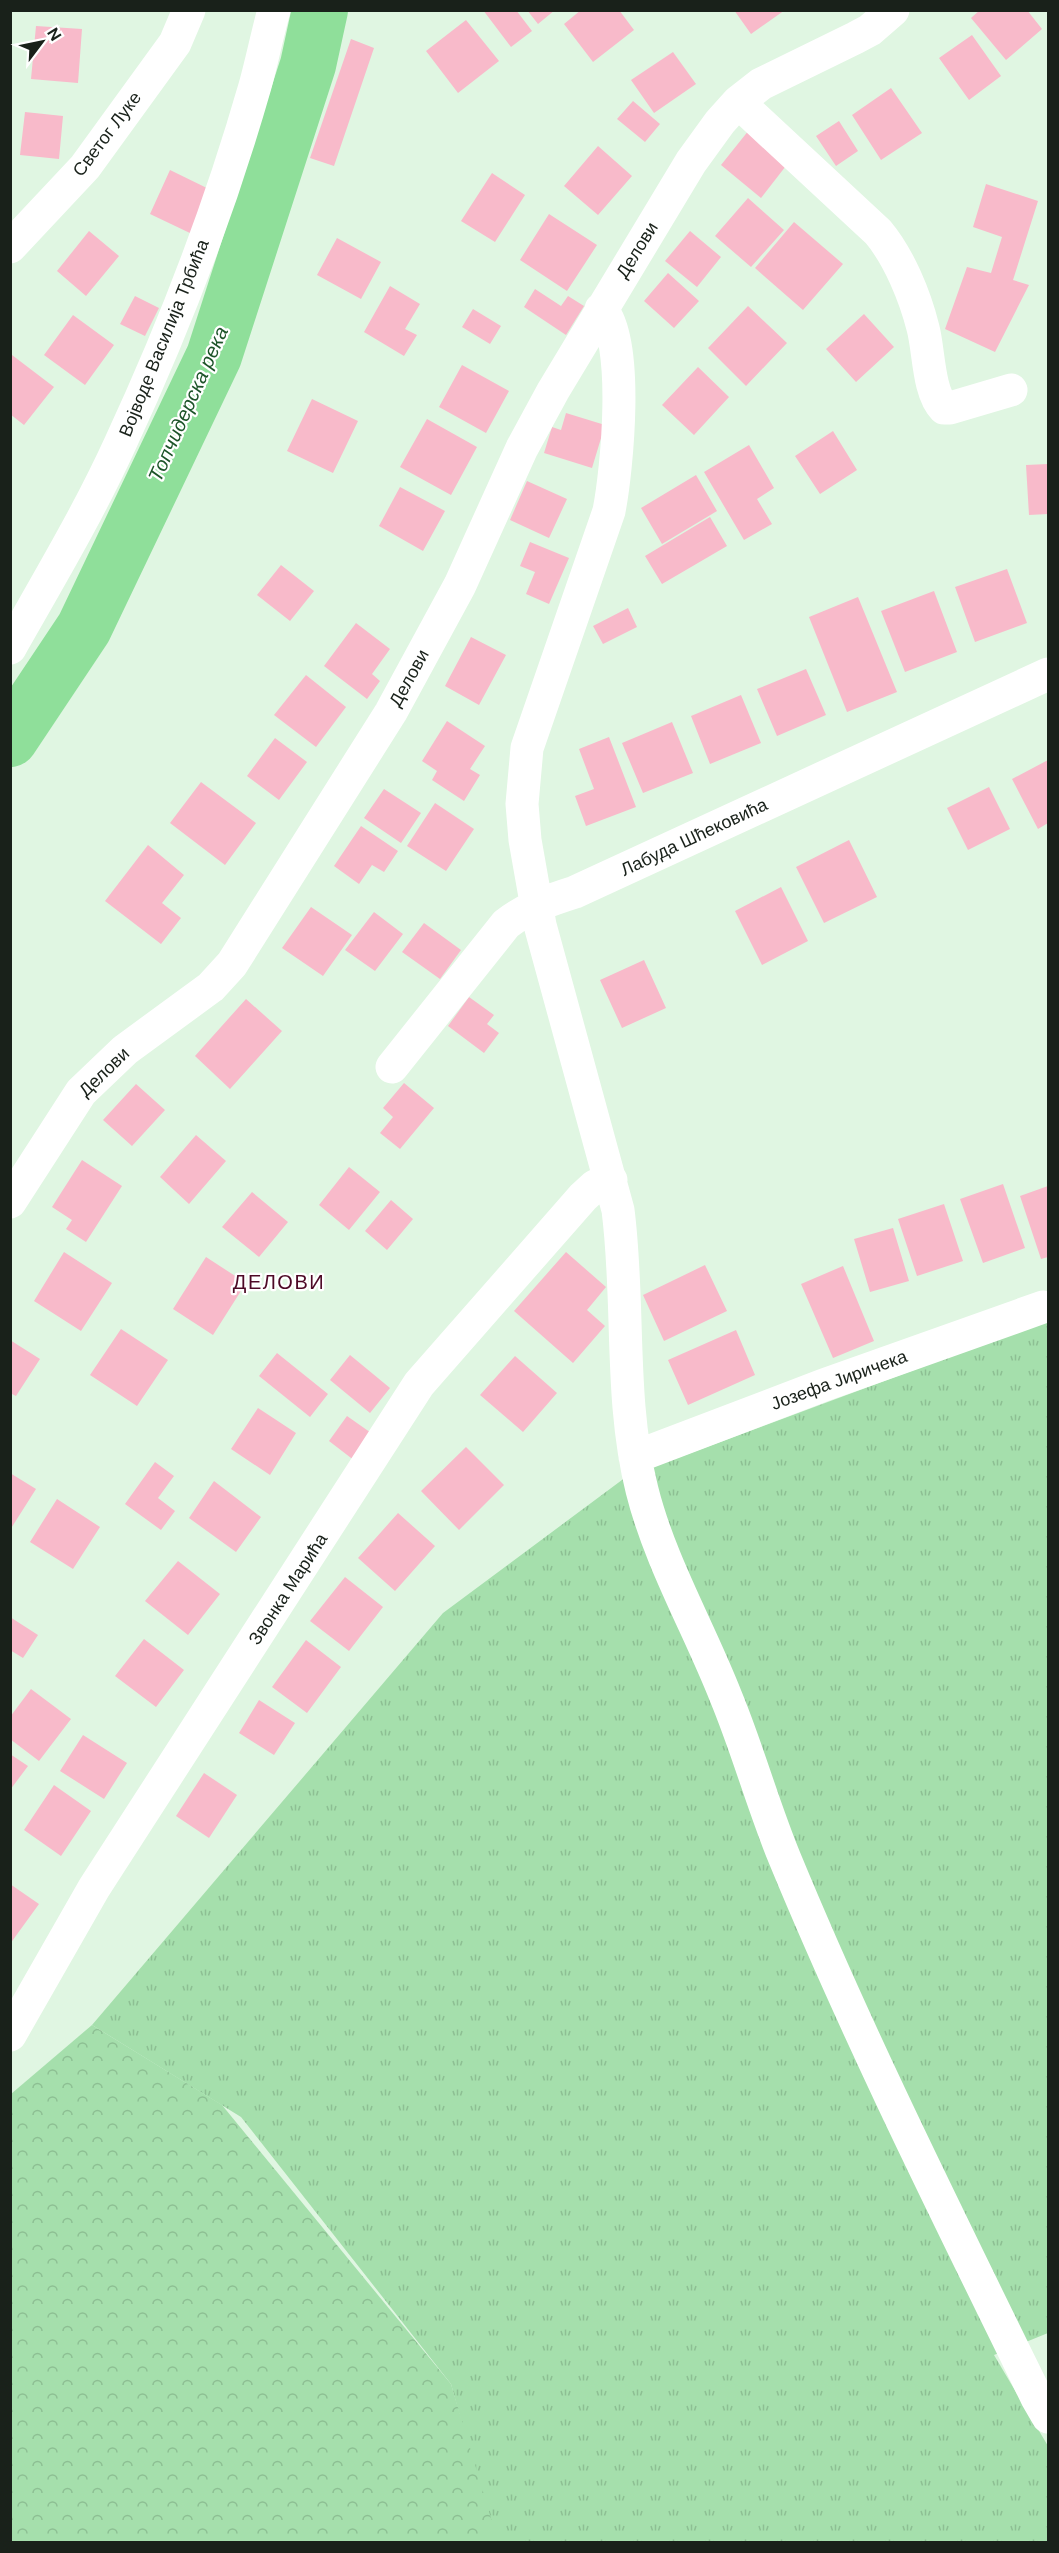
<svg xmlns="http://www.w3.org/2000/svg" width="1059" height="2553" viewBox="0 0 1059 2553" font-family="'DM Sans',sans-serif">
  <style>
    .grass { fill: url(#grass-tufts) }
    .forest { fill: url(#forest-crowns) }
    .lines { fill: none; stroke-linecap: round; stroke-linejoin: round }
    .river { stroke: #8fdf9a; stroke-width: 56 }
    .building { fill: #f8baca }
    .minor { stroke: #fff; stroke-width: 33 }
    .labels { text-anchor: middle; stroke-width: 4.5; stroke-linejoin: round; paint-order: stroke }
    .street-label { font-size: 18px; fill: #19211a; stroke: #fff }
    .water-label { font-size: 20px; font-style: italic; fill: #1d5429; stroke: #fff }
    .neighbourhood-label { font-size: 20px; letter-spacing: 1.5px; fill: #4d0926; stroke: #fff }
  </style>
  <defs>
    <pattern id="grass-tufts" width="24" height="20" patternUnits="userSpaceOnUse" patternTransform="scale(1.5)"><rect width="24" height="20" fill="#a5dfac"/><path d="M3 7l-1-3M5 7V3M7 7l1-3M15 17l-1-3M17 17v-4M19 17l1-3" fill="none" stroke="#8dbf93"/></pattern>
    <pattern id="forest-crowns" width="20" height="18" patternUnits="userSpaceOnUse" patternTransform="scale(1.5)"><rect width="20" height="18" fill="#a5dfac"/><path d="M2 6a3 3 0 1 1 6 0M12 15a3 3 0 1 1 6 0" fill="none" stroke="#8dbf93"/></pattern>
  </defs>
  <rect width="100%" height="100%" fill="#e0f6e2"/>
  <path class="grass" d="M 1048,1320 L 1048,2333 L 994,2355 L 1048,2446 L 1048,2542 L 495,2542 L 451,2384 L 241,2117 L 92,2025 L 443,1613 L 626,1477 Z"/>
  <path class="forest" d="M 92,2025 L 222,2105 L 451,2384 L 498,2542 L 11,2542 L 11,2094 Z"/>
  <g class="lines">
    <path class="river" d="M 10,739 L 84,628 L 214,356 L 308,65 L 320,10"/>
  </g>
  <path class="building" d="M 483,10 L 516,10 L 532,31 L 511,47 Z
    M 527,10 L 555,10 L 538,24 Z
    M 581,10 L 619,10 L 634,30 L 593,62 L 564,24 Z
    M 734,10 L 785,10 L 751,34 Z
    M 980,10 L 1027,10 L 1042,29 L 1006,60 L 971,18 Z
    M 466,20 L 499,61 L 458,93 L 426,51 Z
    M 36,26 L 82,29 L 78,83 L 31,79 Z
    M 972,35 L 1001,76 L 969,100 L 939,58 Z
    M 351,39 L 374,48 L 334,166 L 310,158 Z
    M 673,52 L 696,84 L 654,113 L 631,80 Z
    M 891,88 L 922,133 L 881,160 L 852,115 Z
    M 633,101 L 660,124 L 645,142 L 617,119 Z
    M 25,112 L 63,116 L 59,159 L 20,155 Z
    M 839,121 L 858,151 L 836,166 L 816,136 Z
    M 749,130 L 789,162 L 761,198 L 721,165 Z
    M 598,146 L 632,176 L 598,215 L 564,186 Z
    M 170,170 L 213,191 L 192,234 L 150,214 Z
    M 492,173 L 525,195 L 495,242 L 461,221 Z
    M 986,184 L 1038,201 L 1013,280 L 1029,285 L 995,352 L 945,329 L 967,267 L 991,273 L 1002,237 L 973,227 Z
    M 748,198 L 784,230 L 751,267 L 715,236 Z
    M 549,214 L 597,245 L 567,291 L 520,260 Z
    M 794,222 L 843,264 L 803,310 L 755,268 Z
    M 89,231 L 119,256 L 86,296 L 57,271 Z
    M 690,231 L 721,257 L 697,287 L 665,261 Z
    M 337,238 L 381,262 L 361,299 L 317,275 Z
    M 668,273 L 699,301 L 674,328 L 644,301 Z
    M 390,286 L 420,304 L 405,329 L 417,335 L 404,356 L 364,332 Z
    M 535,289 L 561,306 L 568,296 L 584,306 L 566,335 L 524,307 Z
    M 135,296 L 159,308 L 145,336 L 120,324 Z
    M 748,306 L 787,343 L 746,386 L 708,348 Z
    M 473,309 L 501,326 L 490,344 L 462,327 Z
    M 864,314 L 894,347 L 856,382 L 826,349 Z
    M 73,315 L 114,345 L 85,385 L 44,355 Z
    M 12,355 L 54,387 L 24,425 L 10,414 L 10,357 Z
    M 462,365 L 509,391 L 486,433 L 439,407 Z
    M 698,367 L 729,397 L 694,435 L 662,405 Z
    M 312,399 L 358,421 L 333,473 L 287,451 Z
    M 566,413 L 605,425 L 592,468 L 544,453 L 552,427 L 561,430 Z
    M 427,419 L 477,447 L 451,495 L 400,467 Z
    M 833,431 L 857,470 L 820,494 L 795,456 Z
    M 749,445 L 774,488 L 757,499 L 772,524 L 744,540 L 704,472 Z
    M 1048,464 L 1048,514 L 1029,515 L 1026,465 Z
    M 696,475 L 717,511 L 662,544 L 641,508 Z
    M 527,481 L 567,499 L 549,538 L 510,520 Z
    M 400,487 L 445,511 L 423,551 L 379,526 Z
    M 710,517 L 727,546 L 662,584 L 645,556 Z
    M 530,542 L 569,558 L 549,604 L 526,594 L 535,572 L 520,566 Z
    M 281,565 L 314,591 L 290,621 L 257,595 Z
    M 1007,569 L 1027,623 L 975,642 L 955,587 Z
    M 934,591 L 957,652 L 905,672 L 881,611 Z
    M 858,597 L 897,692 L 847,712 L 809,617 Z
    M 628,608 L 637,627 L 603,644 L 593,626 Z
    M 356,623 L 390,649 L 372,674 L 380,681 L 367,699 L 324,666 Z
    M 471,637 L 506,655 L 479,705 L 445,686 Z
    M 806,669 L 826,715 L 777,736 L 757,689 Z
    M 306,675 L 346,707 L 316,747 L 274,715 Z
    M 741,695 L 761,743 L 710,764 L 691,716 Z
    M 447,721 L 485,746 L 470,769 L 480,775 L 464,801 L 432,780 L 437,771 L 422,761 Z
    M 672,722 L 693,773 L 643,793 L 622,743 Z
    M 609,737 L 636,807 L 586,826 L 575,796 L 594,789 L 579,749 Z
    M 275,738 L 307,762 L 279,800 L 247,776 Z
    M 1048,760 L 1048,823 L 1038,829 L 1012,779 Z
    M 201,782 L 256,823 L 225,865 L 170,823 Z
    M 989,787 L 1010,829 L 968,850 L 947,808 Z
    M 384,789 L 421,813 L 401,843 L 364,818 Z
    M 435,803 L 474,829 L 446,871 L 407,846 Z
    M 361,826 L 398,851 L 384,872 L 372,865 L 359,884 L 334,866 Z
    M 849,840 L 877,897 L 824,923 L 796,867 Z
    M 148,845 L 184,875 L 162,903 L 181,918 L 161,944 L 105,901 Z
    M 781,887 L 808,941 L 762,965 L 735,911 Z
    M 311,907 L 352,935 L 323,976 L 282,948 Z
    M 374,912 L 403,934 L 375,971 L 345,950 Z
    M 424,923 L 461,950 L 440,979 L 402,952 Z
    M 644,960 L 666,1008 L 622,1028 L 600,980 Z
    M 469,997 L 494,1015 L 487,1024 L 499,1033 L 484,1053 L 448,1026 Z
    M 246,999 L 282,1031 L 230,1089 L 195,1056 Z
    M 404,1083 L 434,1108 L 400,1149 L 380,1133 L 393,1117 L 383,1108 Z
    M 136,1084 L 165,1110 L 132,1146 L 103,1120 Z
    M 196,1135 L 226,1161 L 189,1204 L 160,1177 Z
    M 82,1160 L 122,1186 L 86,1242 L 66,1229 L 72,1220 L 52,1207 Z
    M 349,1167 L 380,1192 L 349,1230 L 319,1205 Z
    M 1003,1184 L 1025,1248 L 983,1263 L 960,1199 Z
    M 1048,1186 L 1048,1257 L 1041,1259 L 1020,1196 Z
    M 252,1192 L 288,1222 L 259,1257 L 222,1227 Z
    M 391,1200 L 413,1219 L 387,1250 L 365,1231 Z
    M 944,1204 L 963,1261 L 917,1276 L 898,1219 Z
    M 893,1228 L 909,1281 L 870,1292 L 854,1239 Z
    M 64,1252 L 112,1283 L 81,1331 L 34,1301 Z
    M 566,1252 L 606,1287 L 587,1310 L 605,1326 L 573,1363 L 514,1311 Z
    M 206,1257 L 246,1283 L 213,1335 L 173,1309 Z
    M 705,1265 L 727,1311 L 664,1341 L 643,1295 Z
    M 843,1266 L 874,1341 L 833,1358 L 801,1284 Z
    M 121,1329 L 168,1360 L 137,1406 L 90,1375 Z
    M 736,1330 L 755,1375 L 688,1405 L 668,1360 Z
    M 10,1340 L 40,1359 L 16,1396 L 10,1393 Z
    M 277,1353 L 328,1394 L 310,1417 L 259,1376 Z
    M 350,1355 L 390,1388 L 370,1413 L 330,1380 Z
    M 515,1356 L 557,1393 L 523,1432 L 480,1395 Z
    M 258,1408 L 296,1433 L 270,1475 L 231,1449 Z
    M 347,1416 L 374,1435 L 355,1461 L 329,1441 Z
    M 466,1447 L 504,1485 L 459,1530 L 421,1491 Z
    M 155,1462 L 174,1476 L 158,1498 L 175,1511 L 161,1530 L 125,1504 Z
    M 10,1473 L 36,1489 L 10,1530 Z
    M 214,1481 L 261,1517 L 236,1552 L 189,1518 Z
    M 57,1499 L 100,1527 L 73,1569 L 30,1542 Z
    M 398,1513 L 435,1546 L 395,1591 L 358,1558 Z
    M 178,1561 L 220,1594 L 188,1635 L 145,1601 Z
    M 345,1577 L 383,1607 L 349,1651 L 310,1621 Z
    M 10,1617 L 38,1635 L 23,1658 L 10,1650 Z
    M 144,1639 L 184,1670 L 156,1707 L 115,1676 Z
    M 306,1640 L 341,1667 L 307,1713 L 272,1687 Z
    M 31,1689 L 71,1719 L 39,1761 L 10,1739 L 10,1717 Z
    M 259,1700 L 295,1723 L 274,1755 L 239,1733 Z
    M 83,1735 L 127,1763 L 104,1799 L 60,1771 Z
    M 10,1754 L 28,1766 L 10,1790 Z
    M 204,1773 L 237,1795 L 209,1838 L 176,1816 Z
    M 54,1785 L 91,1811 L 61,1856 L 24,1830 Z
    M 10,1884 L 39,1904 L 10,1944 Z"/>
  <g class="lines">
    <path class="minor" d="M 738,102 L 878,232 C 899,257 915,296 923,328 C 929,350 928,392 944,408 L 950,408 L 1011,390
      M 10,247 L 85,167 L 175,43 L 189,10
      M 601,309 C 630,339 617,470 609,511 L 527,748 L 522,804 L 525,840 L 540,925 L 618,1210 C 630,1303 619,1398 642,1490 C 660,1562 699,1628 726,1697 C 748,1750 763,1806 785,1859 C 861,2043 950,2220 1037,2398 L 1048,2417
      M 10,648 C 48,581 88,514 120,444 C 174,328 220,208 255,86 C 262,61 267,35 274,10
      M 392,1067 L 506,924 C 528,907 550,900 575,892 L 1048,674
      M 10,1202 L 81,1092 L 125,1050 L 211,987 L 232,964 L 391,712 L 460,585 L 522,448 L 553,391 L 691,162 L 720,122 L 738,102 L 761,84 L 855,38 L 870,30 L 893,10
      M 635,1457 L 824,1385 L 1043,1307
      M 10,2035 L 94,1888 L 419,1384 L 583,1197 L 595,1186 L 611,1180"/>
  </g>
  <g class="labels">
    <g class="street-label">
      <text transform="translate(107 134) rotate(-53)" y="6">Светог Луке</text>
      <text transform="translate(637 250) rotate(-58)" y="6">Делови</text>
      <text transform="translate(164 338) rotate(-68)" y="6">Војводе Василија Трбића</text>
      <text transform="translate(409 678) rotate(-61)" y="6">Делови</text>
      <text transform="translate(694 837) rotate(-25)" y="6">Лабуда Шћековића</text>
      <text transform="translate(104 1072) rotate(-44)" y="6">Делови</text>
      <text transform="translate(839 1380) rotate(-20)" y="6">Јозефа Јиричека</text>
      <text transform="translate(288 1589) rotate(-57)" y="6">Звонка Марића</text>
    </g>
    <g class="water-label">
      <text transform="translate(188 404) rotate(-66)" y="7">Топчидерска река</text>
    </g>
    <g class="neighbourhood-label">
      <text x="279" y="1289">ДЕЛОВИ</text>
    </g>
  </g>
  <rect width="1059" height="2553" fill="none" stroke="#19211a" stroke-width="24"/>
  <g transform="translate(42 42) rotate(58)" stroke="#ffffff" stroke-width="4.5" paint-order="stroke">
  <path d="M0-4.5L10 22L0 15L-10 22Z" fill="#19211a"/>
  <text y="-9" font-size="16" font-weight="bold" text-anchor="middle" fill="#19211a">N</text>
  </g>
</svg>
